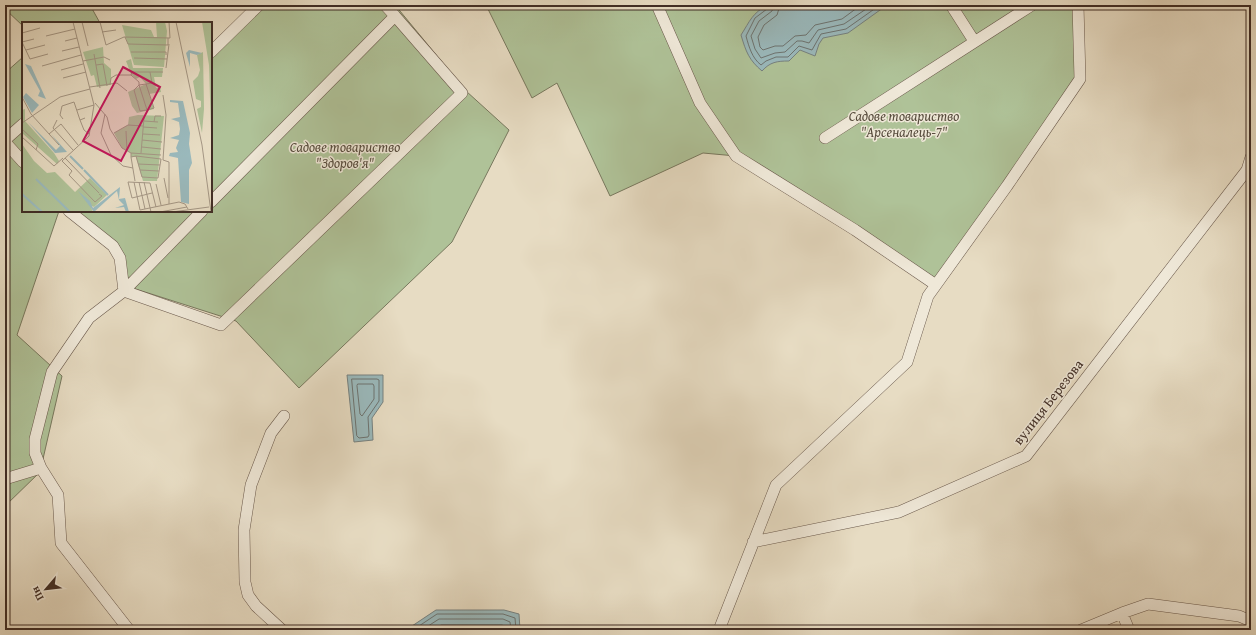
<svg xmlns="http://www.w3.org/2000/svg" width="1256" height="635" viewBox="0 0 1256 635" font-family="'Gentium Book Plus',serif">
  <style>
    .green { fill: #afc298; stroke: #78785e }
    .water { fill: #9ab9bc; stroke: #768180 }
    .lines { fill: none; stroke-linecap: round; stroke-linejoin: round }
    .shore { stroke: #6d7370; stroke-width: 1 }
    .street-casing { stroke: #6a594c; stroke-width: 12 }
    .street { stroke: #efe8d8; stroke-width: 11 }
    .labels { text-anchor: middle; stroke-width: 3; stroke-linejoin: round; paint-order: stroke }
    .park-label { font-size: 14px; font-style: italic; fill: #564b3c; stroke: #efe8d8 }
    .street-label { font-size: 14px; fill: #402d25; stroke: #efe8d8 }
    .inset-river { fill: none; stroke: #9ab9bc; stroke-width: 2 }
    .inset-road { fill: none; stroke: #a49684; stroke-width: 1 }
    .view { fill: #c2185b; fill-opacity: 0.15; stroke: #c2185b; stroke-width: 2 }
    .inset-edge { fill: none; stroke: #402d25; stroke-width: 2 }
  </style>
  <rect width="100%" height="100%" fill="#e7dcc3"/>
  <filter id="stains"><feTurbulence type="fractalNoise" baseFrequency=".005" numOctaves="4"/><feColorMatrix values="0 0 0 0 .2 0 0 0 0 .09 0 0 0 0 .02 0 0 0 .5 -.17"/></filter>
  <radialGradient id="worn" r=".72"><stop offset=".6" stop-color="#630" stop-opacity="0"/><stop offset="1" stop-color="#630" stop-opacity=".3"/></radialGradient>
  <path class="green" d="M 5,5 L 90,5 L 100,23 L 23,23 L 23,26 L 5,9 Z
    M 254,5 L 395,5 L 466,91 L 509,130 L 452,242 L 299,388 L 236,321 L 123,285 L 119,245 L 77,211 L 211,211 L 211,50 Z
    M 486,5 L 1080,5 L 1080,79 L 936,285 L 736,156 L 703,153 L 610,196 L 557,83 L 532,98 Z
    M 23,57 L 23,211 L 59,211 L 17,335 L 62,376 L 40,472 L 5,506 L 5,73 Z"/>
  <path class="water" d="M 768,5 L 887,5 L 848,33 L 823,38 L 819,44 L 815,56 L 800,50 L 789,61 C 777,61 770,62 762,71 C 749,60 746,52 741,35 C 750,21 752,13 768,5 Z
    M 347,375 L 383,375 L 383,402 L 372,418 L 373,440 L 354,442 Z
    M 436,610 L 504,610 L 519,614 L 520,630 L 411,630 L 412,626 Z"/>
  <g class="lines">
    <path class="shore" d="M 768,5 L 767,9 L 755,18 L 746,36 C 749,47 752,58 761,65 L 766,61 L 776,57 L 788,57 L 799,46 L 812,50 L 821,34 L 846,29 L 880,5
      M 774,5 L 772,11 L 759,21 L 751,36 L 755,49 L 761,58 L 775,53 L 785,52 L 797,41 L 802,41 L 809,43 L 818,30 L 844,24 L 872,5
      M 780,5 L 777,15 L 764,25 L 758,37 L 760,47 L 763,50 L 775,46 L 783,46 L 795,36 L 806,35 L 815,25 L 842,19 L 861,5
      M 352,379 L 377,379 L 379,380 L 379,401 L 368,417 L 369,435 L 368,437 L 359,438 L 357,436 Z
      M 358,384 L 373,384 L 374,386 L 374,399 L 362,416 L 360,414 L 357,386 Z
      M 415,630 L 416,628 L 437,614 L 503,614 L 515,618 L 516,630
      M 422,630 L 439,619 L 503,619 L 510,622 L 511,630
      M 433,630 L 441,625 L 502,625 L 504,626 L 505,630"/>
    <g class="street-casing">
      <path id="street" d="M 385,5 L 395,16
        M 657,5 L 700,103 L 736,156 L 855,230 L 936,285
        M 951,5 L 974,41
        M 211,52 L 259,5
        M 825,138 L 1032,5
        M 5,140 L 23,124
        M 5,142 L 23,162
        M 69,211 L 113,246 L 120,258 L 124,291
        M 124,291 L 221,325 L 462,93 L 395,16 L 211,202
        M 41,468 L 35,453 L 35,439 L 52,372 L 89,318 L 124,291 L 202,211
        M 5,479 L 41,468 L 58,495 L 61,543 L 129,630
        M 753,542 L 899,512 L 1026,456 L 1247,170 L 1251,157
        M 1122,613 L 1129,630
        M 282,630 L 256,606 L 248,595 L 245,582 L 244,530 L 251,485 L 271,433 L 284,416
        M 719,630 L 776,485 L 907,362 L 928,296 L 1007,186 L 1080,79 L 1078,5
        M 1081,630 L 1122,613 L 1148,604 L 1239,616 L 1251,621"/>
    </g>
    <use href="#street" class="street"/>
  </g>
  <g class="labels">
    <g class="park-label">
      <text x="904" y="121">Садове товариство<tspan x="904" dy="16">"Арсеналець-7"</tspan></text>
      <text x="345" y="152">Садове товариство<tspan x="345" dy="16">"Здоров'я"</tspan></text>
    </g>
    <g class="street-label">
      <text transform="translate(1048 402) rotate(-52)" y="5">вулиця Березова</text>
    </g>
  </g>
  <g transform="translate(22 22)">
    <rect width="190" height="190" fill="#e7dcc3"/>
    <path d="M 134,0 L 143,0 L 145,9 L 142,45 L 112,43 L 100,3 L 129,8 L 132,15 L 135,15 ZM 180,0 L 190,0 L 190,144 L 187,43 ZM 81,25 L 82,41 L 89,47 L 89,55 L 88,63 L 75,65 L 72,53 L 69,54 L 61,30 ZM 181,30 L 182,87 L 180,111 L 175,87 L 179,85 L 179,79 L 174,77 L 171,59 L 176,54 L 178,48 L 175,33 ZM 109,37 L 111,46 L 141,46 L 140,55 L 132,55 L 134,66 L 138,65 L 139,70 L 127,72 L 132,87 L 115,91 L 110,84 L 106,70 L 124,62 L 118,55 L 114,57 L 109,52 L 104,39 ZM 3,87 L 3,99 L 32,131 L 37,139 L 35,142 L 0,111 L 0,88 ZM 116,93 L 142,94 L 135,159 L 121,159 L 114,135 L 109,135 L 109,131 L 100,126 L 92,111 L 106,103 L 107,95 ZM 0,122 L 12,139 L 25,151 L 33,150 L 53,170 L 68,156 L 85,173 L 72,185 L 68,183 L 71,190 L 0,190 Z" fill="#afc298"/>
    <path d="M 167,28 L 180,31 L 175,33 L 168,31 L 168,45 L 164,31 ZM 3,42 L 9,44 L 24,77 L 16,74 L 18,69 ZM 4,71 L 17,83 L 10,91 L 1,75 ZM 148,78 L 161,79 L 168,111 L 167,122 L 170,141 L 167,148 L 167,182 L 159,180 L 156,136 L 147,134 L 148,131 L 156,130 L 154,126 L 157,118 L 148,116 L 157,113 L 158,107 L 157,100 L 149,97 L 158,95 L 156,81 L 148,80 ZM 6,100 L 34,128 L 38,124 L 29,112 L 45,130 L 33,131 ZM 98,165 L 97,177 L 103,176 L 107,190 L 104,190 L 102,185 L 93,186 L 102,183 L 97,178 L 95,169 L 72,190 L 56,169 L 68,179 L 71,186 Z" fill="#9ab9bc"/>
    <path class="inset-river" d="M 48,134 L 61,147M 62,148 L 86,173M 14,157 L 48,190M 0,172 L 20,190"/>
    <path class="inset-road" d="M 51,0 L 72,83 L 67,114 L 40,139 L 50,149 L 47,153 L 73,180 L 80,174 L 77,172M 60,0 L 66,24M 78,0 L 84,23 L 102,15 L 148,16M 147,0 L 148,16M 154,0 L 180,123 L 189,190M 80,10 L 94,8M 0,11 L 18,6M 24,14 L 53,7M 103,15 L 106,22 L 146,23 L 146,16M 43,19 L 55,16M 0,20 L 8,37 L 26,32M 0,20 L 12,17M 4,28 L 23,23M 40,29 L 57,25M 109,30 L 144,30 L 144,33M 72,32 L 78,66M 112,36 L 145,37M 61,39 L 82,35 L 88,38M 74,43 L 81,42 L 85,64M 20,44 L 59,33M 144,46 L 147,22M 39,48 L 61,42M 109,53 L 117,60 L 117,63 L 125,88 L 118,89 L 112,68 L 117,63 L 124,62M 41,56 L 64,50M 88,63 L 89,56 L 94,53 L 109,53 L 110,50 L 141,50M 68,65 L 95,61 L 105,69M 141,73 L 144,93 L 141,138 L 147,140 L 147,182M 0,75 L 9,92 L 37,123M 73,81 L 85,95 L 88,107 L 100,126 L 109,131 L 139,133M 55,88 L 72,83M 125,88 L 132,86 L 124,62 L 130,61 L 128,50M 83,92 L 79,111 L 89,133 L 101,144 L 111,146M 63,96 L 58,98 L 62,108 L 67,112M 41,97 L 38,93 L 40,84 L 52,80 L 58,98M 35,98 L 31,106 L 51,128M 122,99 L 136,100M 132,100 L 133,94 L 139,94M 0,101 L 38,75 L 68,67M 121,105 L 135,106M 0,107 L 16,122 L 14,128M 104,109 L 105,129M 92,111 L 106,103 L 121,104M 27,112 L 39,102 L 56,123M 121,112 L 138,113M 0,115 L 32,144 L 41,136M 120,118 L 140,120M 120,125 L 139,127M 109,131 L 109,135 L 114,134 L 139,137 L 136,156 L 120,155 L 114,134M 119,131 L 122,96M 109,135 L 113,159M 43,136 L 77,171M 116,142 L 138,143M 118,148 L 137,149M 142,156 L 146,176M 112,160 L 118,188 L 157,180 L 163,182 L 166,187M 117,160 L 123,187M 122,160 L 129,190M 134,162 L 139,183M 130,171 L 110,176 L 106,160 L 128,161 L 134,185M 138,190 L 165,185M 150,190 L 187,185"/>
    <path class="view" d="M 101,45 L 138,65 L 99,139 L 61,119 Z"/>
    <rect width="190" height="190" class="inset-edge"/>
  </g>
  <rect width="1256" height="635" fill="none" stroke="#e7dcc3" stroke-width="20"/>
  <rect x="6" y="6" width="1244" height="623" fill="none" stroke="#402d25" stroke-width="2"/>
  <rect x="10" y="10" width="1236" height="615" fill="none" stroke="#402d25"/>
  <g transform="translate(46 589) rotate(242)" stroke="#efe8d8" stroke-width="3" paint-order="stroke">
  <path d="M0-3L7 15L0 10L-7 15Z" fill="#402d25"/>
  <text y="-6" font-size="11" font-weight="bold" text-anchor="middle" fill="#402d25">Пн</text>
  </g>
  <rect width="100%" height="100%" filter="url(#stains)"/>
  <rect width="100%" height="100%" fill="url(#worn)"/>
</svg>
